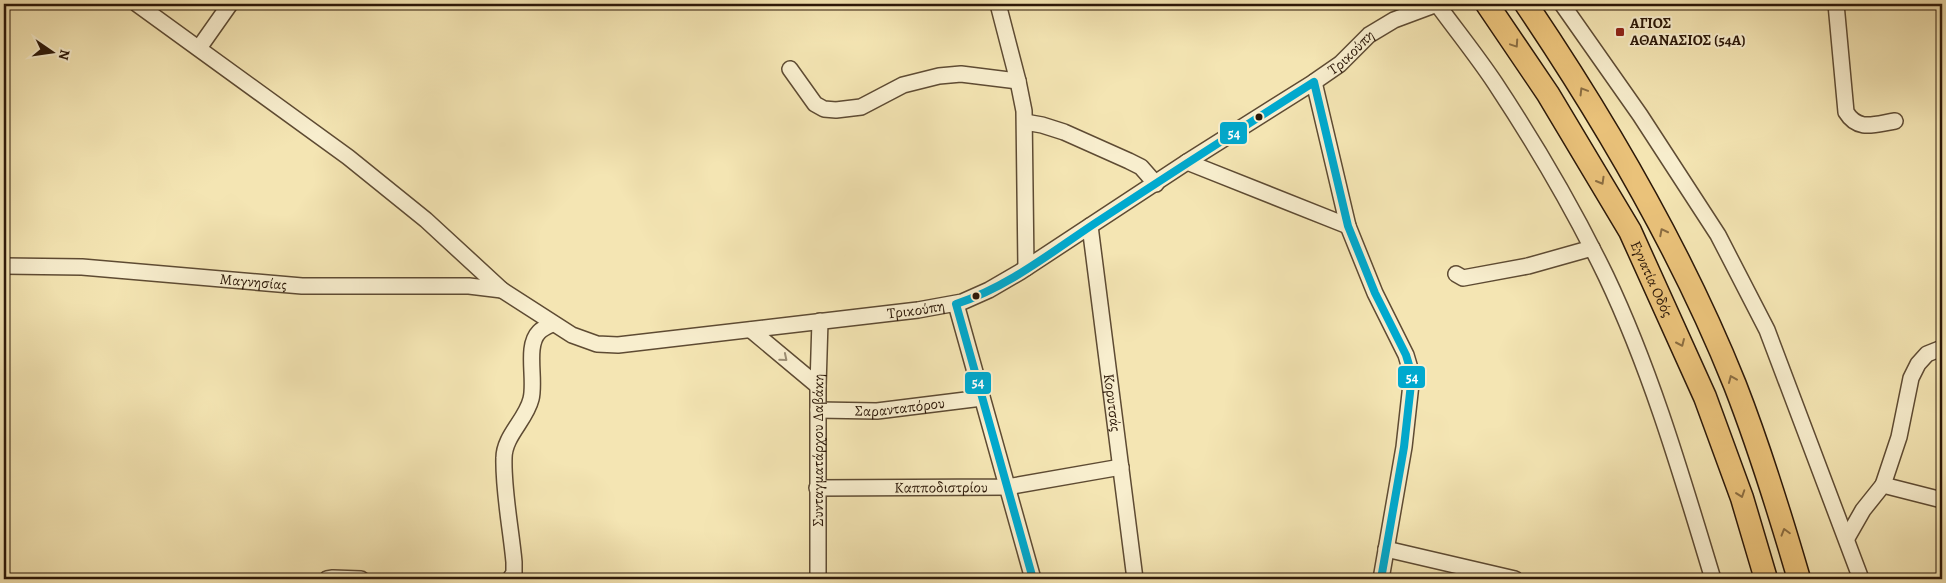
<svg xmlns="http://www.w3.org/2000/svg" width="1946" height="583" viewBox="0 0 1946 583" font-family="Alegreya,serif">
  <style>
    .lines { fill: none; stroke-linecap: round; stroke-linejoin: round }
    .minor-casing { stroke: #5e4b33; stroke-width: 18 }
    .highway-casing { stroke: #2c1808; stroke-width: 25 }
    .minor { stroke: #f8eece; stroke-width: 15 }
    .highway { stroke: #eac27a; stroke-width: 22 }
    .bus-1-casing { stroke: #f8eece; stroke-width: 11 }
    .bus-1 { stroke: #00a9ce; stroke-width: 8 }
    .oneway { stroke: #8b6d41 }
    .oneway2 { stroke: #9c8e75 }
    .poi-dot { fill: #8f2418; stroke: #f8eece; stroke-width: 2 }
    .bus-dot { fill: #2c1808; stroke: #f8eece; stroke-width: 2 }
    .labels { text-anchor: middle; stroke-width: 4; stroke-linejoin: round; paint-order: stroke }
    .poi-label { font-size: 15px; font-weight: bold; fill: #2c1808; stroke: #f8eece; text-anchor: start }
    .street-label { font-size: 15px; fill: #2c1808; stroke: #f8eece }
    .line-badge { stroke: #f8eece; stroke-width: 2 }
    .badge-label { font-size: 14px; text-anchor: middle; font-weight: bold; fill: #fff }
  </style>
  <rect width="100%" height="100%" fill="#f4e5b3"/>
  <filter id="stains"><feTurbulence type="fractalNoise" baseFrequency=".004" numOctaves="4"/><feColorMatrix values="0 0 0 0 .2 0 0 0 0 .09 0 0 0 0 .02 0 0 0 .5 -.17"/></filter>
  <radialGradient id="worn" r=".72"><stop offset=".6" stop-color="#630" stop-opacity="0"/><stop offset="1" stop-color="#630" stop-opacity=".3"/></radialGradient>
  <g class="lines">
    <g class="minor-casing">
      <g id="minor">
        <path id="s1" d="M 137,4 L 348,157 L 426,220 L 502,290 L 572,335 L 597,344 L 618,345 L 918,310 L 962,302 L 989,290 L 1020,272 L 1187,162 L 1314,82 L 1340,64 L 1369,35 L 1394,20 L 1437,4"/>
        <path d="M 998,4 L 1018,81 L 1024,111 L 1026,268"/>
        <path d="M 1437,4 C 1456,30 1477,56 1495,83 C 1536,145 1574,210 1606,276 C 1652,373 1682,477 1713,579"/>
        <path d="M 1562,4 L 1640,115 L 1718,235 L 1767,330 L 1861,579"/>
        <path d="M 1836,4 L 1846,112 C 1858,132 1875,124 1895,121"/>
        <path d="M 199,48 L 230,4"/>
        <path d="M 790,69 L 815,104 L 824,109 L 836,110 L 861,107 L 903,85 L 939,76 L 961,74 L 1018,81"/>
        <path d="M 1314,82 L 1348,226 L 1375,293 L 1406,355 L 1412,375 L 1404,447 L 1381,579"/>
        <path d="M 1025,122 L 1042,125 L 1064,132 L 1129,161 L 1141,167 L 1156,184"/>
        <path d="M 1187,162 L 1348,226"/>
        <path id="s2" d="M 1090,226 L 1135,579"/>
        <path id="s3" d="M 4,266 L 82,267 L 302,286 L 469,286 L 502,290"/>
        <path d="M 1456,274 L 1463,278 L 1528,266 L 1592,248"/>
        <path d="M 956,304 L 1033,579"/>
        <path d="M 751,330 L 818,386"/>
        <path id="s4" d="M 818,410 L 877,411 L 982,398"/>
        <path d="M 1883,485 L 1899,437 L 1911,378 L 1918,364 L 1927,354 L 1942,348"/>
        <path id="s5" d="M 817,488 L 1007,487 L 1121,467"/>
        <path d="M 1847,538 L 1863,510 L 1883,485 L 1942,500"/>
        <path d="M 1386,549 L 1515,579"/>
        <path d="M 327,579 L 333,578 L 361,579"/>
        <path d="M 510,579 L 514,573 L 514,562 C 511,529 503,490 504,458 C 504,436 526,420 531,399 C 536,380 525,346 539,332 C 543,328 548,326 552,324"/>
        <path id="s6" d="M 818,579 L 818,386 L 820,321"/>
      </g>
    </g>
    <g class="highway-casing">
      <g id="highway">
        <path id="s7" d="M 1487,4 L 1548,94 L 1630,231 L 1705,397 L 1742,498 L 1766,579"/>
        <path d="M 1526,4 C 1607,124 1681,250 1735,385 C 1760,449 1780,514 1799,579"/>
      </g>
    </g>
    <use href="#minor" class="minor"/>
    <use href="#highway" class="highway"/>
    <g class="bus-1-casing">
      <path id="bus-1" d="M 1033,579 L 956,304 C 1011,286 1055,249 1103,218 C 1173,172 1243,127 1314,82 L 1348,226 L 1375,293 L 1406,355 L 1412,375 L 1404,447 L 1381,579"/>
    </g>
    <use href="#bus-1" class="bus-1"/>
  </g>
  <defs><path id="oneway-chevron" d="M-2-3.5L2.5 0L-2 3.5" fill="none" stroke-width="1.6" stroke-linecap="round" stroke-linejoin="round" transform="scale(1.25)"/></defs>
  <g class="oneway">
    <use href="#oneway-chevron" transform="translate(1515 44) rotate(56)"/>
    <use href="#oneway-chevron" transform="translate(1583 91) rotate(-121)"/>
    <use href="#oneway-chevron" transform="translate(1601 181) rotate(60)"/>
    <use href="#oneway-chevron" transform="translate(1663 232) rotate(-117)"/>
    <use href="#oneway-chevron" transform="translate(1681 343) rotate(66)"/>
    <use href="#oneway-chevron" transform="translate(1732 379) rotate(-113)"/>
    <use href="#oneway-chevron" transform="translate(1741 494) rotate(71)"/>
    <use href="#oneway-chevron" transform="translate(1785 532) rotate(-106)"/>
  </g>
  <use class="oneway2" href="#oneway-chevron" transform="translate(784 358) rotate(40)"/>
  <rect class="poi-dot" x="1615" y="27" width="10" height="10" rx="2.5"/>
  <g class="bus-dot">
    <circle cx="1259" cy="117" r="4.5"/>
    <circle cx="976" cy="296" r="4.5"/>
  </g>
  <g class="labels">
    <g class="poi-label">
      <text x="1630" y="28">ΑΓΙΟΣ<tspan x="1630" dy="17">ΑΘΑΝΑΣΙΟΣ (54Α)</tspan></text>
    </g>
    <g class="street-label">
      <text dy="5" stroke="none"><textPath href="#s1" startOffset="1405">Τρικούπη</textPath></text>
      <text dy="5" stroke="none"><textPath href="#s7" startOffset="321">Εγνατία Οδός</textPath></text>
      <text dy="5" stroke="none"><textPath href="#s3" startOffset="250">Μαγνησίας</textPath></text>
      <text dy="5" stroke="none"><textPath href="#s1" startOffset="895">Τρικούπη</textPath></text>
      <text dy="5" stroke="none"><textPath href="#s2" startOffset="178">Κορυτσάς</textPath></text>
      <text dy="5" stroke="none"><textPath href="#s4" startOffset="82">Σαρανταπόρου</textPath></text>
      <text dy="5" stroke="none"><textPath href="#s6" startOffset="129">Συνταγματάρχου Δαβάκη</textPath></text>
      <text dy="5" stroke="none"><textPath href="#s5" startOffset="124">Καπποδιστρίου</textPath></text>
    </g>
  </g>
  <g class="line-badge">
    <rect x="1219" y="121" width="29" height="24" rx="5" fill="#00a9ce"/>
    <rect x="1397" y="365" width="29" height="24" rx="5" fill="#00a9ce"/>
    <rect x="964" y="371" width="28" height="24" rx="5" fill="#00a9ce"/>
  </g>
  <g class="badge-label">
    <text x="1234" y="138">54</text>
    <text x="1412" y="382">54</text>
    <text x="978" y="387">54</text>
  </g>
  <rect width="1946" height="583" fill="none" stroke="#f4e5b3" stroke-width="20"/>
  <rect x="5" y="5" width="1936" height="573" fill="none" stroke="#2c1808" stroke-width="2.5"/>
  <rect x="10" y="10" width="1926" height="563" fill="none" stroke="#2c1808"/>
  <g transform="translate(52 52) rotate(103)" stroke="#f8eece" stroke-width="4" paint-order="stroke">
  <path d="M0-4L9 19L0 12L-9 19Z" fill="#2c1808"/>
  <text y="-8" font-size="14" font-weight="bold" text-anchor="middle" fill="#2c1808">N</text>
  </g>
  <rect width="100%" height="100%" filter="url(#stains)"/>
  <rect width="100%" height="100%" fill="url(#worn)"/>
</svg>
